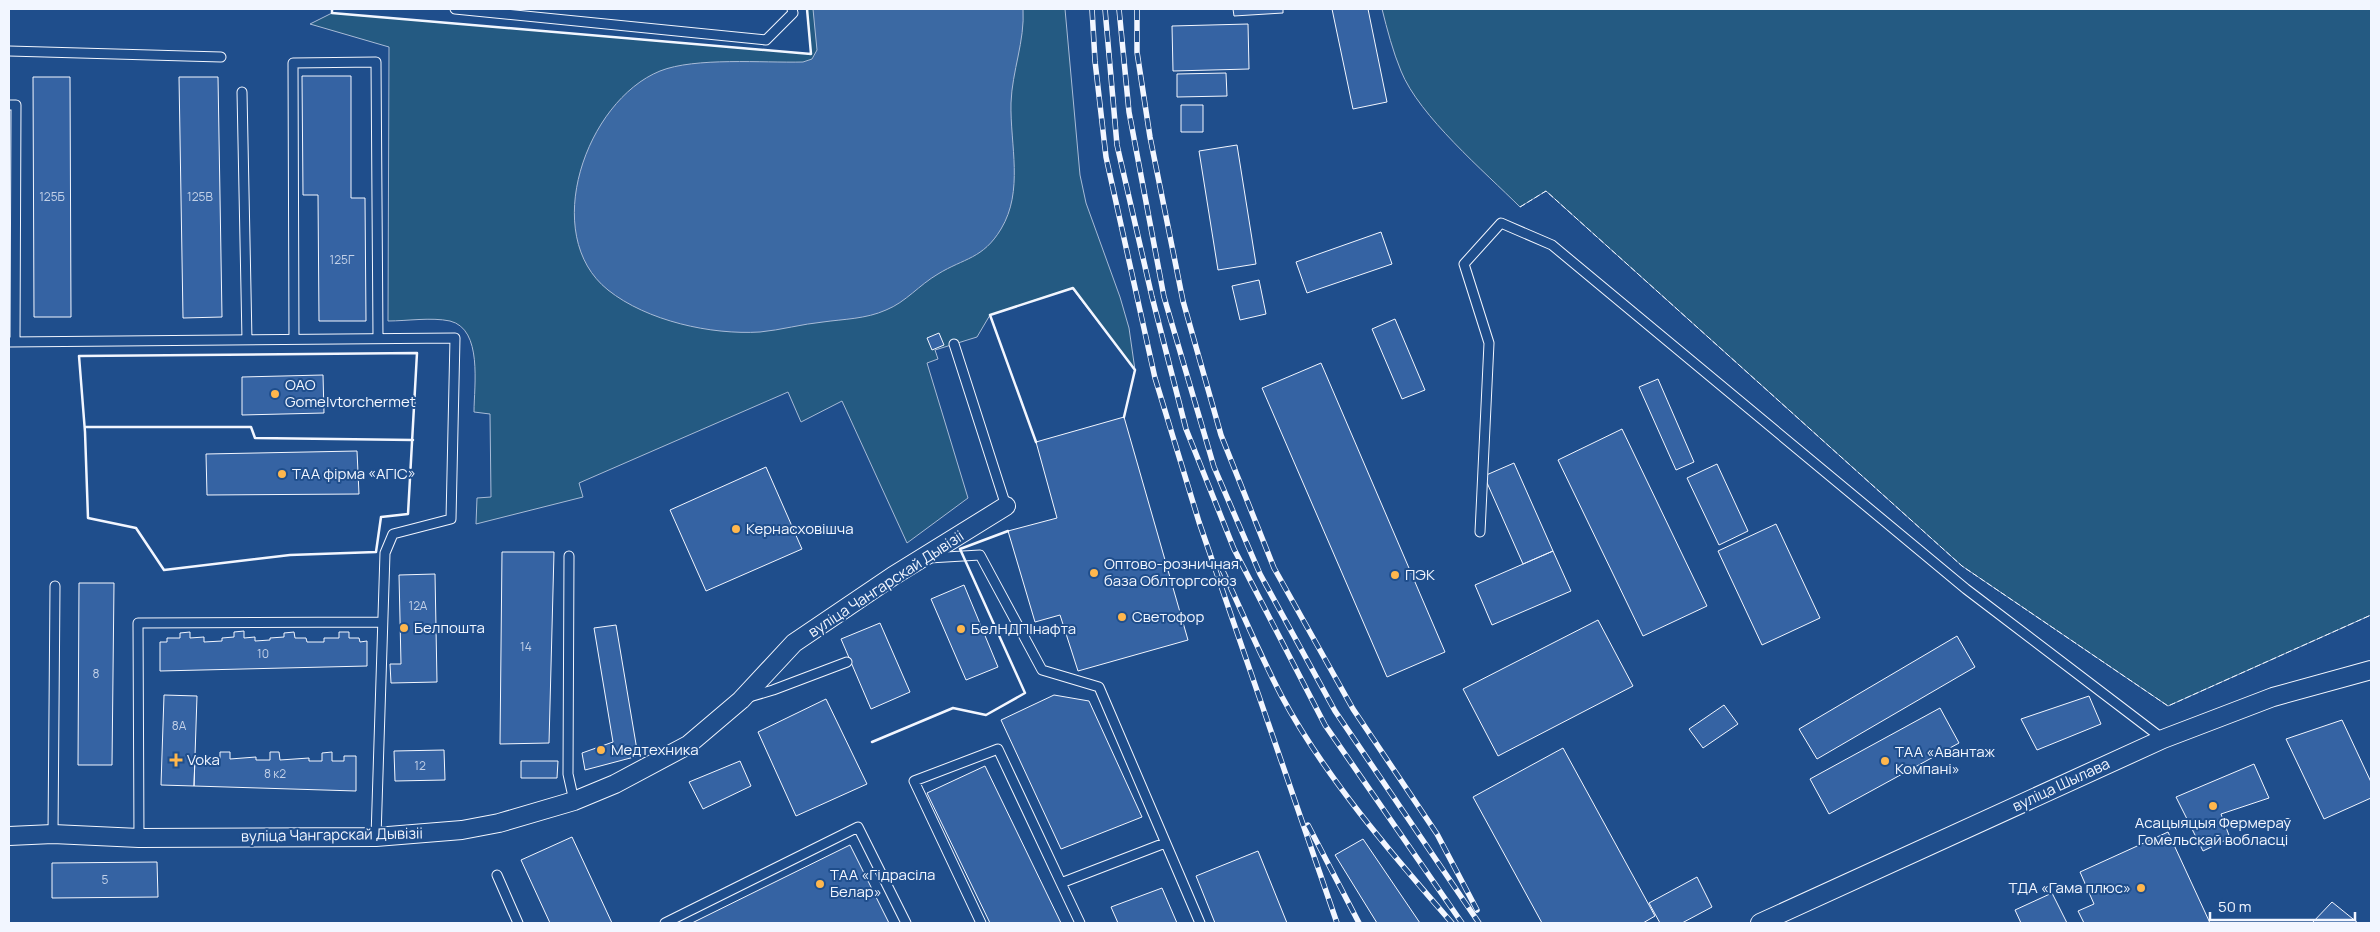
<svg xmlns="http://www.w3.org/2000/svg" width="2380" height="932" viewBox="0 0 2380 932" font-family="Manrope,sans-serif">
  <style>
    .green { fill: #245a82; stroke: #a8bbd7 }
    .water { fill: #3b69a3; stroke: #a8bbd7 }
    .building { fill: #3563a3; stroke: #f2f6ff }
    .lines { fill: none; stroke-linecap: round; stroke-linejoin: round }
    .lane-casing { stroke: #f2f6ff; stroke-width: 11 }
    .street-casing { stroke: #f2f6ff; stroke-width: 20 }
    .lane { stroke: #1f4e8c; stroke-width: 9 }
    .street { stroke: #1f4e8c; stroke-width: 18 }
    .rail-casing { stroke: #f2f6ff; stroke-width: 5.5 }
    .rail { stroke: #1f4e8c; stroke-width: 4; stroke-dasharray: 11; stroke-linecap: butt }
    .fence { stroke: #f2f6ff; stroke-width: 1; stroke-dasharray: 6 2.5; stroke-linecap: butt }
    .wall { stroke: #f2f6ff; stroke-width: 2.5 }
    .poi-dot { fill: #ffb74d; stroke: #1f4e8c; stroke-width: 2 }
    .labels { text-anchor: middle; stroke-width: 4; stroke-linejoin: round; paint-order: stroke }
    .number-label { font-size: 12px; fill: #c3d1e8 }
    .poi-label { font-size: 15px; fill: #f2f6ff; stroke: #1f4e8c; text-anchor: start }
    .street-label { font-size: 15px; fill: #f2f6ff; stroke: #1f4e8c }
  </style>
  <rect width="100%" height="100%" fill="#1f4e8c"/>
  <path class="green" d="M 807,9 L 1065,9 L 1080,175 L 1086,203 L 1120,297 L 1129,328 L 1135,370 L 1072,288 L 990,315 L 977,337 L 935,350 L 938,359 L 927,363 L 968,498 L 907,543 L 842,401 L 801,422 L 788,392 L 579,483 L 583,497 L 476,524 L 477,498 L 491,497 L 490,414 L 474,412 C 474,386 483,329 450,321 C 431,317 407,321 388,321 L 389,47 L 310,24 L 332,13 L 811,54 Z
    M 1382,9 L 2371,9 L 2371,615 L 2168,706 L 1962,566 L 1546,191 L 1520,207 C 1485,172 1419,116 1401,71 C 1393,52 1387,29 1382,9 Z"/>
  <path class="water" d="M 813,9 L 1023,9 C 1025,41 1012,71 1011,103 C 1010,145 1024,191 1001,229 C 983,259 964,258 938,274 C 919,285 906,302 886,310 C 866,319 844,319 823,322 C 802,324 781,330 760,332 C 711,335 647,321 608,290 C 539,235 586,101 660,71 C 695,57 763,63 803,62 L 812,59 L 817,50 Z"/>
  <path class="building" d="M 1233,9 L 1283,9 L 1283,13 L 1234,16 Z
    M 1332,9 L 1368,9 L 1387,102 L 1353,109 Z
    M 1248,24 L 1249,69 L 1173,71 L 1172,26 Z
    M 1226,73 L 1227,96 L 1177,97 L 1177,74 Z
    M 302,76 L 351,76 L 351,198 L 365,198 L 366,321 L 319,321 L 318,195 L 303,195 Z
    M 33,77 L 70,77 L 71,317 L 34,317 Z
    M 179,77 L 218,77 L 222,317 L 183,318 Z
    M 1181,105 L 1203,105 L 1203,132 L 1181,132 Z
    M 1237,145 L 1256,264 L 1218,270 L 1199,151 Z
    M 1381,232 L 1392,264 L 1307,293 L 1296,262 Z
    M 1259,280 L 1266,314 L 1240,320 L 1232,286 Z
    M 1395,319 L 1425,390 L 1402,399 L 1372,329 Z
    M 939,333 L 944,345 L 932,350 L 927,338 Z
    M 1321,363 L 1445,652 L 1387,677 L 1262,388 Z
    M 323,375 L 324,413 L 242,415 L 242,377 Z
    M 1658,379 L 1694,462 L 1676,470 L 1639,387 Z
    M 1124,417 L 1188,640 L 1078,671 L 1060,615 L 1035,622 L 1008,531 L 1057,518 L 1036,442 Z
    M 1622,429 L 1707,606 L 1643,636 L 1558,460 Z
    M 357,451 L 359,494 L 207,495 L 206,454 Z
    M 1514,463 L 1553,551 L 1523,564 L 1484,476 Z
    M 1717,464 L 1748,531 L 1719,545 L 1687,478 Z
    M 766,467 L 802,549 L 706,591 L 670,510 Z
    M 1776,524 L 1820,618 L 1762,645 L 1718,551 Z
    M 1553,551 L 1571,591 L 1492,625 L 1475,585 Z
    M 502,552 L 554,552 L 549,743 L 500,744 Z
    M 435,574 L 437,682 L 391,683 L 390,664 L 401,664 L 399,575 Z
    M 79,583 L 114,583 L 112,765 L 78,765 Z
    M 964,585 L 998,667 L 966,680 L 931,599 Z
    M 1598,620 L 1633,686 L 1498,756 L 1463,689 Z
    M 880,623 L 910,692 L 871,709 L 841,639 Z
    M 616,625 L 638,756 L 585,770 L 582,753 L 613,742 L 594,628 Z
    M 244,631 L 244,638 L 255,637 L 255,641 L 270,640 L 270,638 L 284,637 L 284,633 L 294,632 L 295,638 L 306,638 L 307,642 L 324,642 L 324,638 L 339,638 L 339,632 L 349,632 L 349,638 L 359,638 L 360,642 L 367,641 L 367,666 L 160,671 L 160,642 L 167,642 L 167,638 L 180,638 L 180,633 L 190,632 L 190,638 L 204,637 L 204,642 L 222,641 L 222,638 L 234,637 L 234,632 Z
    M 1957,636 L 1975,667 L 1817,759 L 1799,729 Z
    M 164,695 L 197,696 L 194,786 L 161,785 Z
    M 1054,695 L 1089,701 L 1142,817 L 1061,849 L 1001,720 Z
    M 2089,696 L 2101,724 L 2037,750 L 2021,719 Z
    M 826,699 L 867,784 L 796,816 L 758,732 Z
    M 1724,705 L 1738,724 L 1703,748 L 1689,729 Z
    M 1940,708 L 1959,743 L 1829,814 L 1810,779 Z
    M 2342,720 L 2371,782 L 2371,798 L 2324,819 L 2286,739 Z
    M 1563,748 L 1655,916 L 1643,923 L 1542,923 L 1473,797 Z
    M 444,750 L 445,780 L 395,781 L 394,751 Z
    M 220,752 L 230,752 L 230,759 L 256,757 L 256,760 L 270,760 L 270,752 L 279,752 L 280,760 L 309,758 L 309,761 L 322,761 L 322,753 L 332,752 L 332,761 L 344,761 L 344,756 L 356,756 L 356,791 L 194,786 L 195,756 L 205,757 L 205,761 L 211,761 L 211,759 L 220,759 Z
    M 521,761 L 558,761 L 557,778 L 521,778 Z
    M 740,761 L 751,786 L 703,809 L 689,782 Z
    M 2254,764 L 2269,798 L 2221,814 L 2230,838 L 2203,851 L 2176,797 Z
    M 985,766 L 1061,923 L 990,923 L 927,793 Z
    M 2168,832 L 2210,923 L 2084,923 L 2078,911 L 2094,904 L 2080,872 Z
    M 572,837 L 612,923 L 550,923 L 521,860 Z
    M 1363,839 L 1420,923 L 1377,923 L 1335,855 Z
    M 850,845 L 889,923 L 692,923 Z
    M 1258,851 L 1287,923 L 1215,923 L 1196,876 Z
    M 157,862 L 158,897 L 52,898 L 52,863 Z
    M 1697,877 L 1712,907 L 1682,923 L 1660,923 L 1649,903 Z
    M 1162,888 L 1177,923 L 1118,923 L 1111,907 Z
    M 2052,893 L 2067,923 L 2021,923 L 2015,910 Z
    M 2332,902 L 2358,923 L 2312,923 Z"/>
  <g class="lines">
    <g class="lane-casing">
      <path id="lane" d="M 455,9 L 766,40 L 793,13 L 792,9
        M 9,51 L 221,57
        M 242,92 L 247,340
        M 9,105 L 16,105 L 15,342
        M 294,339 L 293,63 L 376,62 L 378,338
        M 9,342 L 455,338 L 451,519 L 393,534 L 385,553 L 376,837
        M 954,344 L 1006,506
        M 1480,532 L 1489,343 L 1464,264 L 1501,223 L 1552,245 L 1966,589 L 2163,739
        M 569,556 L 568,774 L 574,801
        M 929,558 L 980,555 L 1042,670 L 1099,687 L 1200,923
        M 746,698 L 773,690 L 847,662
        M 53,834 L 55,586
        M 139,838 L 138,623 L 382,622
        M 497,875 L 518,923
        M 665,923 L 858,827 L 906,923
        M 981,923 L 914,781 L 998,749 L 1061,883
        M 1080,923 L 1061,883 L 1165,843"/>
    </g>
    <g class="street-casing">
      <path id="street" d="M 9,836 L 53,834 L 139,838 L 376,837 L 462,830 L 499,823 L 574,801 L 615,784 L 688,745 L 741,700 L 794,643 L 893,576 L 1006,506
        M 1760,923 L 2163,739 L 2273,697 L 2371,670"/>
    </g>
    <use href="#lane" class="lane"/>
    <use href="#street" class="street"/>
    <g class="rail-casing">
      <path id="rail" d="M 1092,9 L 1095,61 L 1106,157 L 1155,378 L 1199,522 L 1337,923
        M 1105,9 L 1117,145 L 1152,297 L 1186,429 L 1234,549 L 1325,725 L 1462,923
        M 1119,9 L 1129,112 L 1164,297 L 1214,467 L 1260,574 L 1335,711 L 1479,923
        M 1137,9 L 1137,52 L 1150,137 L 1183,301 L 1221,435 L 1274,568 L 1353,709 L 1437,834 L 1477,910
        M 1221,567 C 1241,609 1259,653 1281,695 C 1325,777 1391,853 1452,923
        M 1308,825 L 1359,923"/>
    </g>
    <use href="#rail" class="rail"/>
    <path class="fence" d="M 1520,207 L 1546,191 L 1962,566 L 2168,706 L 2371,615"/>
    <path class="wall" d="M 332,9 L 332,13 L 811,54 L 807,9
      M 417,353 L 408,514 L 381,517 L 376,552 L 290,555 L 164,570 L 136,528 L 88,518 L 85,432 L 79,356 Z
      M 85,427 L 251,427 L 255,438 L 413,440
      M 1036,442 L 990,315 L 1073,288 L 1135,370 L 1124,417
      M 872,742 L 953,708 L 986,715 L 1025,693 L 960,549 L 1008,531"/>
  </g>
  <g class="poi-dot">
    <circle cx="275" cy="394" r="5"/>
    <circle cx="282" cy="474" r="5"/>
    <circle cx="736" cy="529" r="5"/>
    <circle cx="1094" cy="573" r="5"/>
    <circle cx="1395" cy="575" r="5"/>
    <circle cx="1122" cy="617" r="5"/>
    <circle cx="404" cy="628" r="5"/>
    <circle cx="961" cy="629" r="5"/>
    <circle cx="601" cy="750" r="5"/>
    <path d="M173.5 752.5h5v5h5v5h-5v5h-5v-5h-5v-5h5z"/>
    <circle cx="1885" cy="761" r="5"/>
    <circle cx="2213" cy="806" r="5"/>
    <circle cx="820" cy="884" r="5"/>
    <circle cx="2141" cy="888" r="5"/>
  </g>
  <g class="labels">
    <g class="number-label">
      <text x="52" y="201">125Б</text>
      <text x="200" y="201">125В</text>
      <text x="342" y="264">125Г</text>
      <text x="418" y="610">12А</text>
      <text x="526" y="651">14</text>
      <text x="263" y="658">10</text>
      <text x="96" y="678">8</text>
      <text x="179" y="730">8А</text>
      <text x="420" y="770">12</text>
      <text x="275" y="778">8 к2</text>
      <text x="105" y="884">5</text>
    </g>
    <g class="poi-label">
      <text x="285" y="390">OAO<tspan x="285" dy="17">Gomelvtorchermet</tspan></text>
      <text x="292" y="479">ТАА фірма «АГІС»</text>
      <text x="746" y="534">Кернасховішча</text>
      <text x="1104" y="569">Оптово-розничная<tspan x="1104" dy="17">база Облторгсоюз</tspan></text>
      <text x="1405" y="580">ПЭК</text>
      <text x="1132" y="622">Светофор</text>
      <text x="414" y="633">Белпошта</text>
      <text x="971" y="634">БелНДПІнафта</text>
      <text x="611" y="755">Медтехника</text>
      <text x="1895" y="757">ТАА «Авантаж<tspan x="1895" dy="17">Компані»</tspan></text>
      <text x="187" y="765">Voka</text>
      <text x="2213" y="828" text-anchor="middle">Асацыяцыя Фермераў<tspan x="2213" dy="17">Гомельскай вобласці</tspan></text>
      <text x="830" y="880">ТАА «Гідрасіла<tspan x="830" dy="17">Белар»</tspan></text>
      <text x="2131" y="893" text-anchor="end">ТДА «Гама плюс»</text>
    </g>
    <g class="street-label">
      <text transform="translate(886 584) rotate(-33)" y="5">вуліца Чангарскай Дывізіі</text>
      <text transform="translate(2061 785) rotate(-25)" y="5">вуліца Шылава</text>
      <text transform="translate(332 835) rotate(-1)" y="5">вуліца Чангарскай Дывізіі</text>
    </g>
  </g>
  <rect width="2380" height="932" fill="none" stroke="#f2f6ff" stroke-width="20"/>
  <path d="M2210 912v8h145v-8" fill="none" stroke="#f2f6ff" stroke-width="2.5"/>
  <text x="2218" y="912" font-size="15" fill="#f2f6ff" stroke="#1f4e8c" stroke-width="4" paint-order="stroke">50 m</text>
</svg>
